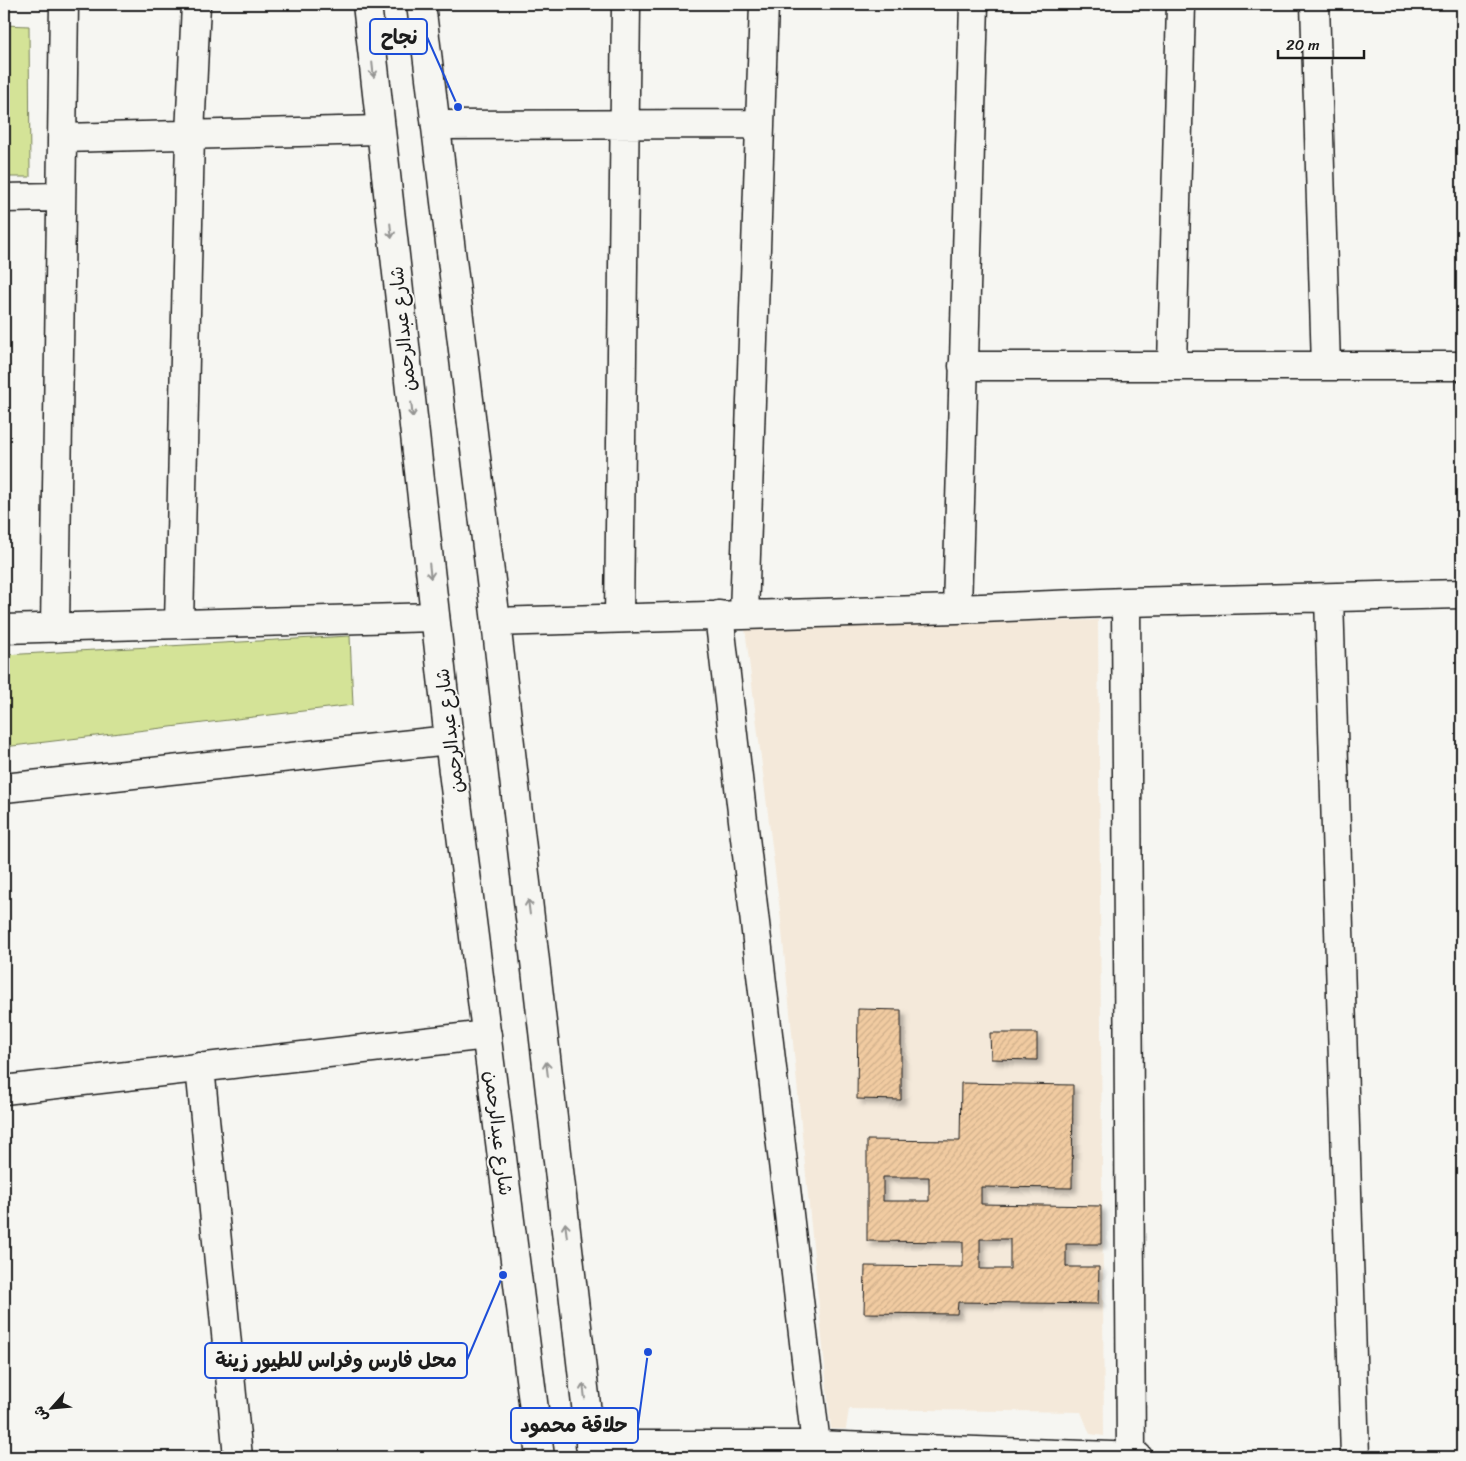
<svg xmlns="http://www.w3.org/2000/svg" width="1466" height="1461" viewBox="0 0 1466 1461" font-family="Sriracha,'Playpen Sans Arabic',sans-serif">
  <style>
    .built { fill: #f4e9da }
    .green { fill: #d4e397; stroke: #78805a }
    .building { fill: url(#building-hatch); stroke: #1c1c1c; fill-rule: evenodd; filter: url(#shadow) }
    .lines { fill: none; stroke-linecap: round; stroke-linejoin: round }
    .street-casing { stroke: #1c1c1c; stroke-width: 31 }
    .secondary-casing { stroke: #1c1c1c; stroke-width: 31 }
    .street { stroke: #f6f6f2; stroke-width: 28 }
    .secondary { stroke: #f6f6f2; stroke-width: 28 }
    .oneway { stroke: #949492 }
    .labels { text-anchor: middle; stroke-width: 4; stroke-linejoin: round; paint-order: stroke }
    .street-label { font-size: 19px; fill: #1c1c1c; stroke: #f6f6f2 }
    .leader { fill: none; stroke: #1d4ed8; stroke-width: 2 }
    .callout-dot { fill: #1d4ed8; stroke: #f6f6f2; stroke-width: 2 }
    .callout { fill: #f6f6f2; stroke: #1d4ed8; stroke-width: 2 }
    .callout-label { font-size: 20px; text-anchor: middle; font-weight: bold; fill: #1c1c1c }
  </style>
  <defs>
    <pattern id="building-hatch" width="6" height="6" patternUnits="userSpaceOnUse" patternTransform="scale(1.25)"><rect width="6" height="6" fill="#f1cba1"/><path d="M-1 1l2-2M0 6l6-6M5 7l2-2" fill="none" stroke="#ceae8a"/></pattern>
    <filter id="shadow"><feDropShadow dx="4.5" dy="4.5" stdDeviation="2.5" flood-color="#0004"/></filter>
  </defs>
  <rect width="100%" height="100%" fill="#f6f6f2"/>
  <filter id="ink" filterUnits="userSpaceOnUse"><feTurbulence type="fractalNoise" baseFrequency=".02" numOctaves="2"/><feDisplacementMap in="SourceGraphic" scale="10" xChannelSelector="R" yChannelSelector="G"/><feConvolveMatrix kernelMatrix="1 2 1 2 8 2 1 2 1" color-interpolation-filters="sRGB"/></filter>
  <g filter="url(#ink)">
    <path class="built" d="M 1098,620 L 1104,1436 L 1090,1434 L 1081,1412 L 849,1409 L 846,1429 L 831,1429 L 780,911 L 745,628 Z"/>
    <path class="green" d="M 4,25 L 29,26 L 30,177 L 4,177 Z
      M 350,636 L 353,705 L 4,747 L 4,655 Z"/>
    <path class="building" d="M 858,1009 L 901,1010 L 901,1100 L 857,1099 Z
      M 990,1033 L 1037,1033 L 1037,1060 L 991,1059 Z
      M 961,1083 L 1073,1085 L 1072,1188 L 981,1187 L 981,1204 L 1101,1206 L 1101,1244 L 1066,1244 L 1066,1267 L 1099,1267 L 1098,1304 L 958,1302 L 957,1314 L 864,1313 L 865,1266 L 963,1267 L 963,1242 L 867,1241 L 867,1140 L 960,1141 ZM 883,1177 L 929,1177 L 929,1201 L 883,1201 ZM 980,1239 L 1010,1239 L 1010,1269 L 980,1269 Z"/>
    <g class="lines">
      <g class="street-casing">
        <path id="street" d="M 1315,4 L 1326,366
          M 436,125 L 760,124
          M 62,138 L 380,130
          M 4,198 L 61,197
          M 963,366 L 1462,366
          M 1172,366 L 1181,4
          M 1329,598 L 1355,1457
          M 1126,602 L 1131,1457
          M 957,609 L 974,4
          M 719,615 L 816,1445
          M 744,615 L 764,4
          M 619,618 L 626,4
          M 496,622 L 957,609 L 1126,602 L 1462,594
          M 179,624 L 190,135 L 196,4
          M 55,628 L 64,4
          M 4,629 L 435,617
          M 4,788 L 449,740
          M 200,1067 L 238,1457
          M 4,1090 L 487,1035
          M 590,1445 L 816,1445 L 1138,1457"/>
      </g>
      <g class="secondary-casing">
        <path id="secondary" d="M 367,4 L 449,740 L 540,1457
          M 421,4 L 496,622 L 592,1457"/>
      </g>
      <use href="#street" class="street"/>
      <use href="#secondary" class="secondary"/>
    </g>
    <defs><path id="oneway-shaft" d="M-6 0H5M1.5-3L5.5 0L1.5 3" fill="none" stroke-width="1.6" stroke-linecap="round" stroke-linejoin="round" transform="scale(1.25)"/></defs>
    <g class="oneway">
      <use href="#oneway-shaft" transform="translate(373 70) rotate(84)"/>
      <use href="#oneway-shaft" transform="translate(391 231) rotate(84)"/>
      <use href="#oneway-shaft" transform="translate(412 410) rotate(84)"/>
      <use href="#oneway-shaft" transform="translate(430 571) rotate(84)"/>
      <use href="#oneway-shaft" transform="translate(529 907) rotate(-97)"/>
      <use href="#oneway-shaft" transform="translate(547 1069) rotate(-97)"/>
      <use href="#oneway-shaft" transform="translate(566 1230) rotate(-97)"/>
      <use href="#oneway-shaft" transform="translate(584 1391) rotate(-97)"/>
    </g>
  </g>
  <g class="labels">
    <g class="street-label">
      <text transform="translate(402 329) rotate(-96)" y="7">شارع عبدالرحمن</text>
      <text transform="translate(449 731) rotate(-97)" y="7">شارع عبدالرحمن</text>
      <text transform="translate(499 1133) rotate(83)" y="7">شارع عبدالرحمن</text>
    </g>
  </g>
  <path class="leader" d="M458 107L427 37M503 1275L467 1360M648 1352L638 1425"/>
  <g class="callout-dot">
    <circle cx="458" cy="107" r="5"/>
    <circle cx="503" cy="1275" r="5"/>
    <circle cx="648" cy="1352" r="5"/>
  </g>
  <g class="callout">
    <rect x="370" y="19" width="57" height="35" rx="5"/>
    <rect x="205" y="1343" width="262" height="35" rx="5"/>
    <rect x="511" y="1408" width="127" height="35" rx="5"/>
  </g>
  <g class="callout-label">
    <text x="399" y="44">نجاح</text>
    <text x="336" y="1367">محل فارس وفراس للطيور زينة</text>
    <text x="574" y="1432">حلاقة محمود</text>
  </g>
  <rect width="1466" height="1461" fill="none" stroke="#f6f6f2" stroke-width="20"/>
  <rect x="10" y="10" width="1446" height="1441" fill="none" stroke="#1c1c1c" stroke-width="2" filter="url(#ink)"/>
  <g transform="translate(52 1408) rotate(243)" stroke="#f6f6f2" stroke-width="4" paint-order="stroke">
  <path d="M0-4L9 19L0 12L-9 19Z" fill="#1c1c1c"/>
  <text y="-8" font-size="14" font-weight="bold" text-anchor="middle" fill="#1c1c1c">ش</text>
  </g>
  <path d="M1278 50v8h86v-8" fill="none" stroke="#1c1c1c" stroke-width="2.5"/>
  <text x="1286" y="50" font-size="15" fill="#1c1c1c" stroke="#f6f6f2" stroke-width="4" paint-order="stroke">20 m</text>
</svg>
